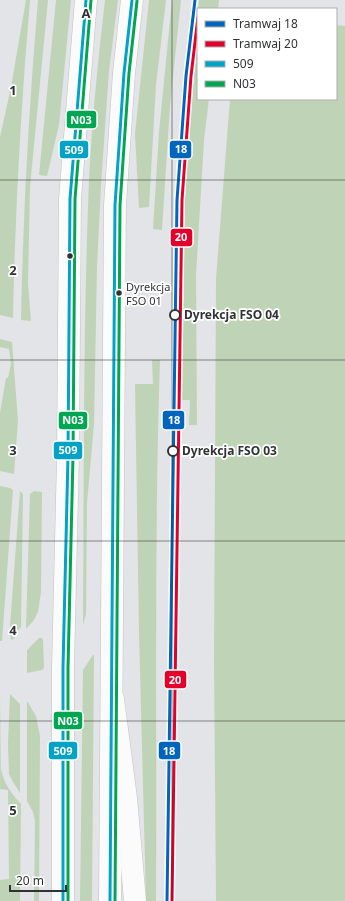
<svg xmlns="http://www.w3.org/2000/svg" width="345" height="901" viewBox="0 0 345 901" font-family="'Noto Sans',sans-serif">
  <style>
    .green { fill: #bfd4b6 }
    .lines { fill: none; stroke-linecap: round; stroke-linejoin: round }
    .major-casing { stroke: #c0c2c4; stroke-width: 23 }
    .highway-casing { stroke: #c0c2c4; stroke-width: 23 }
    .major { stroke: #fbfbfb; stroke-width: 22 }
    .highway { stroke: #fbfbfb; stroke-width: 22 }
    .bus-1-casing { stroke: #fff; stroke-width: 6 }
    .bus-2-casing { stroke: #fff; stroke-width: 6 }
    .bus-1 { stroke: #02a3c6; stroke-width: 3 }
    .bus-2 { stroke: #00a651; stroke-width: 3 }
    .tram-1-casing { stroke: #fff; stroke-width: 6 }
    .tram-2-casing { stroke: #fff; stroke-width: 6 }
    .tram-1 { stroke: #0065bd; stroke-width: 3 }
    .tram-2 { stroke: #e4002b; stroke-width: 3 }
    .grid { fill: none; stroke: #313234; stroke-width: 1; stroke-opacity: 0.55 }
    .bus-dot { fill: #313234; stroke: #fff; stroke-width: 1.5 }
    .stop-dot { fill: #fff; stroke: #313234; stroke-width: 2 }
    .labels { text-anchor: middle; stroke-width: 3.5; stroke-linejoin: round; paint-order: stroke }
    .bus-label { font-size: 11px; fill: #313234; stroke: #fff; text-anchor: start }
    .stop-label { font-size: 12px; font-weight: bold; fill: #313234; stroke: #fff; text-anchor: start }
    .grid-label { font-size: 13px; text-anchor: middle; font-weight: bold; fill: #313234; stroke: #fff; stroke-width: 3.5; stroke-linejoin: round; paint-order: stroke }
    .line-badge { stroke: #fff; stroke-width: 1.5 }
    .badge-label { font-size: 11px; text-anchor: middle; font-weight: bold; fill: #fff }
  </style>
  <rect width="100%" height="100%" fill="#e2e4e7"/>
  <path class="green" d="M 26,0 L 30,0 C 21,106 15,212 13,318 L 0,315 L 0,137 L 11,87 Z
    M 38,0 L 48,0 L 30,187 L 28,284 L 31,321 L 21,320 C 23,213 29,106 38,0 Z
    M 56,0 L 71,0 L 59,125 L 47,176 L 39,175 Z
    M 105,0 L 118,0 L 109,71 L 101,185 L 97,267 L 94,424 L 87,503 L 86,614 L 83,625 C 84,486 83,346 88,207 C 90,138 97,69 105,0 Z
    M 149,0 L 166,0 L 156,85 L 149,207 L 139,208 L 135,134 Z
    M 172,0 L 181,0 L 170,106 L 162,230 L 153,229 L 159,132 Z
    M 199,0 L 219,0 L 218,9 L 198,9 Z
    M 198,11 L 198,99 L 209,99 L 204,140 L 196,275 L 197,425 L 189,425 L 190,400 L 177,400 L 180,286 L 179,251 L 182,195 L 186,131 Z
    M 336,25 L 345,26 L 345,901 L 216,901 L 214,661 L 216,279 L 230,99 L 336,99 Z
    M 0,339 L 12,342 L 18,421 L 14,474 L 0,471 L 0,413 L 6,378 L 8,378 L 11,364 L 9,349 L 0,347 Z
    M 152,360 L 160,360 C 154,541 157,721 156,901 L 146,901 L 139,632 L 135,384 L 153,384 Z
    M 0,486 L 10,488 L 13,490 L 2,641 L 0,641 Z
    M 20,491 L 23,494 L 21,627 L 15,634 L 15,638 L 11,640 L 10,626 Z
    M 34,491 L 42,492 L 41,592 L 38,612 L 34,620 L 26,629 L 30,494 Z
    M 39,638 L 42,638 L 43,640 L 44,668 L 42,670 L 27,673 L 27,650 Z
    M 93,655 L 94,655 L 92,901 L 80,901 L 83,670 Z
    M 10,694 L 20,704 L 20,793 L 13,782 L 9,774 L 8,743 Z
    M 1,696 L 1,769 C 4,784 11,793 21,804 L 20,901 L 0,901 L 0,880 L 9,879 L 8,790 L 0,789 Z
    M 27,701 L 36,716 L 40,736 L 39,901 L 34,901 L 35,821 L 33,812 L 27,801 Z"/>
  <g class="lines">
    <g class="major-casing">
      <path id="major" d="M 63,901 L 63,668 L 68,456 L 70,199 L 86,0
        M 110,901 L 115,205 L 124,73 L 132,0"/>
    </g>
    <g class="highway-casing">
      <path id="highway" d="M 113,699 L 126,798 L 135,901"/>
    </g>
    <use href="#major" class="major"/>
    <use href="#highway" class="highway"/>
    <g class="bus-1-casing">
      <path id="bus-1" d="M 63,901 L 63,668 L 68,456 L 70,199 L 86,0
        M 110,901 L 115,205 L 124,73 L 132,0"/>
    </g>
    <g class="bus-2-casing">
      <path id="bus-2" d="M 68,901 L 68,668 L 73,456 L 75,199 L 91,0
        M 115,901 L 120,205 L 129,73 L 137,1"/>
    </g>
    <use href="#bus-1" class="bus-1"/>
    <use href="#bus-2" class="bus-2"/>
    <g class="tram-1-casing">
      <path id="tram-1" d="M 167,901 L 177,200 L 186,76 L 195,0"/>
    </g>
    <g class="tram-2-casing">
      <path id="tram-2" d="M 172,901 L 182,200 L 191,76 L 198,17"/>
    </g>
    <use href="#tram-1" class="tram-1"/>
    <use href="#tram-2" class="tram-2"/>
  </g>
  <path class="grid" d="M 172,0 L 172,901M 0,180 L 345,180M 0,360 L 345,360M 0,541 L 345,541M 0,721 L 345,721"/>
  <g class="bus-dot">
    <circle cx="70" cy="256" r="3.5"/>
    <circle cx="119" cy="293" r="3.5"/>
  </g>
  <g class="stop-dot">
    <circle cx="175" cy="315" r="5"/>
    <circle cx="173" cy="451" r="5"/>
  </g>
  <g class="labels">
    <g class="bus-label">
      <text x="126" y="291">Dyrekcja<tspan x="126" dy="14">FSO 01</tspan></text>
    </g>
    <g class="stop-label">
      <text x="184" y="319">Dyrekcja FSO 04</text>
      <text x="182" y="455">Dyrekcja FSO 03</text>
    </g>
  </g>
  <g class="grid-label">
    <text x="86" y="18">A</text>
    <text x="13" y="95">1</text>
    <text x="13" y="275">2</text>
    <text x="13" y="455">3</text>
    <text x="13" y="635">4</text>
    <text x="13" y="815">5</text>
  </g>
  <g class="line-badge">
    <rect x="66" y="110" width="31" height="19" rx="4" fill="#00a651"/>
    <rect x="169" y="140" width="23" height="19" rx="4" fill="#0065bd"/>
    <rect x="59" y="140" width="30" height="19" rx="4" fill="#02a3c6"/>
    <rect x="170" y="228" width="23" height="19" rx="4" fill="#e4002b"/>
    <rect x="162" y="410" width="23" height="20" rx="4" fill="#0065bd"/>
    <rect x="58" y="411" width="30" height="19" rx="4" fill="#00a651"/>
    <rect x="53" y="441" width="30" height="19" rx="4" fill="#02a3c6"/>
    <rect x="164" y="670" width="23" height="19" rx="4" fill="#e4002b"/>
    <rect x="53" y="711" width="30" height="19" rx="4" fill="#00a651"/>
    <rect x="158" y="741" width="23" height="19" rx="4" fill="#0065bd"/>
    <rect x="48" y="741" width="30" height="19" rx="4" fill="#02a3c6"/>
  </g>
  <g class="badge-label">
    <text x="81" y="124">N03</text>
    <text x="181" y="153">18</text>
    <text x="74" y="154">509</text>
    <text x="181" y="241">20</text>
    <text x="174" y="424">18</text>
    <text x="73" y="424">N03</text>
    <text x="68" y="454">509</text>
    <text x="175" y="684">20</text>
    <text x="68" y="725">N03</text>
    <text x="169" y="755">18</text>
    <text x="63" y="755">509</text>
  </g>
  <rect x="197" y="8" width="140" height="92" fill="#ffffff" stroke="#adadae"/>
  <rect x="205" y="21" width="20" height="6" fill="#0065bd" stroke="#adadae"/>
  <text x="233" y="28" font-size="12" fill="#313234">Tramwaj 18</text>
  <rect x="205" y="41" width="20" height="6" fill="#e4002b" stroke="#adadae"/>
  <text x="233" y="48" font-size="12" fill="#313234">Tramwaj 20</text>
  <rect x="205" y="61" width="20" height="6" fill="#02a3c6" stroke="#adadae"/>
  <text x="233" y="68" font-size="12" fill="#313234">509</text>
  <rect x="205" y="81" width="20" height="6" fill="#00a651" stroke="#adadae"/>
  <text x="233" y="88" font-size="12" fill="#313234">N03</text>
  <path d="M10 885v6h56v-6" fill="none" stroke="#313234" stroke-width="2"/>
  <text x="16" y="885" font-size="12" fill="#313234" stroke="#ffffff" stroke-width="3" paint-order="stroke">20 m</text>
</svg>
